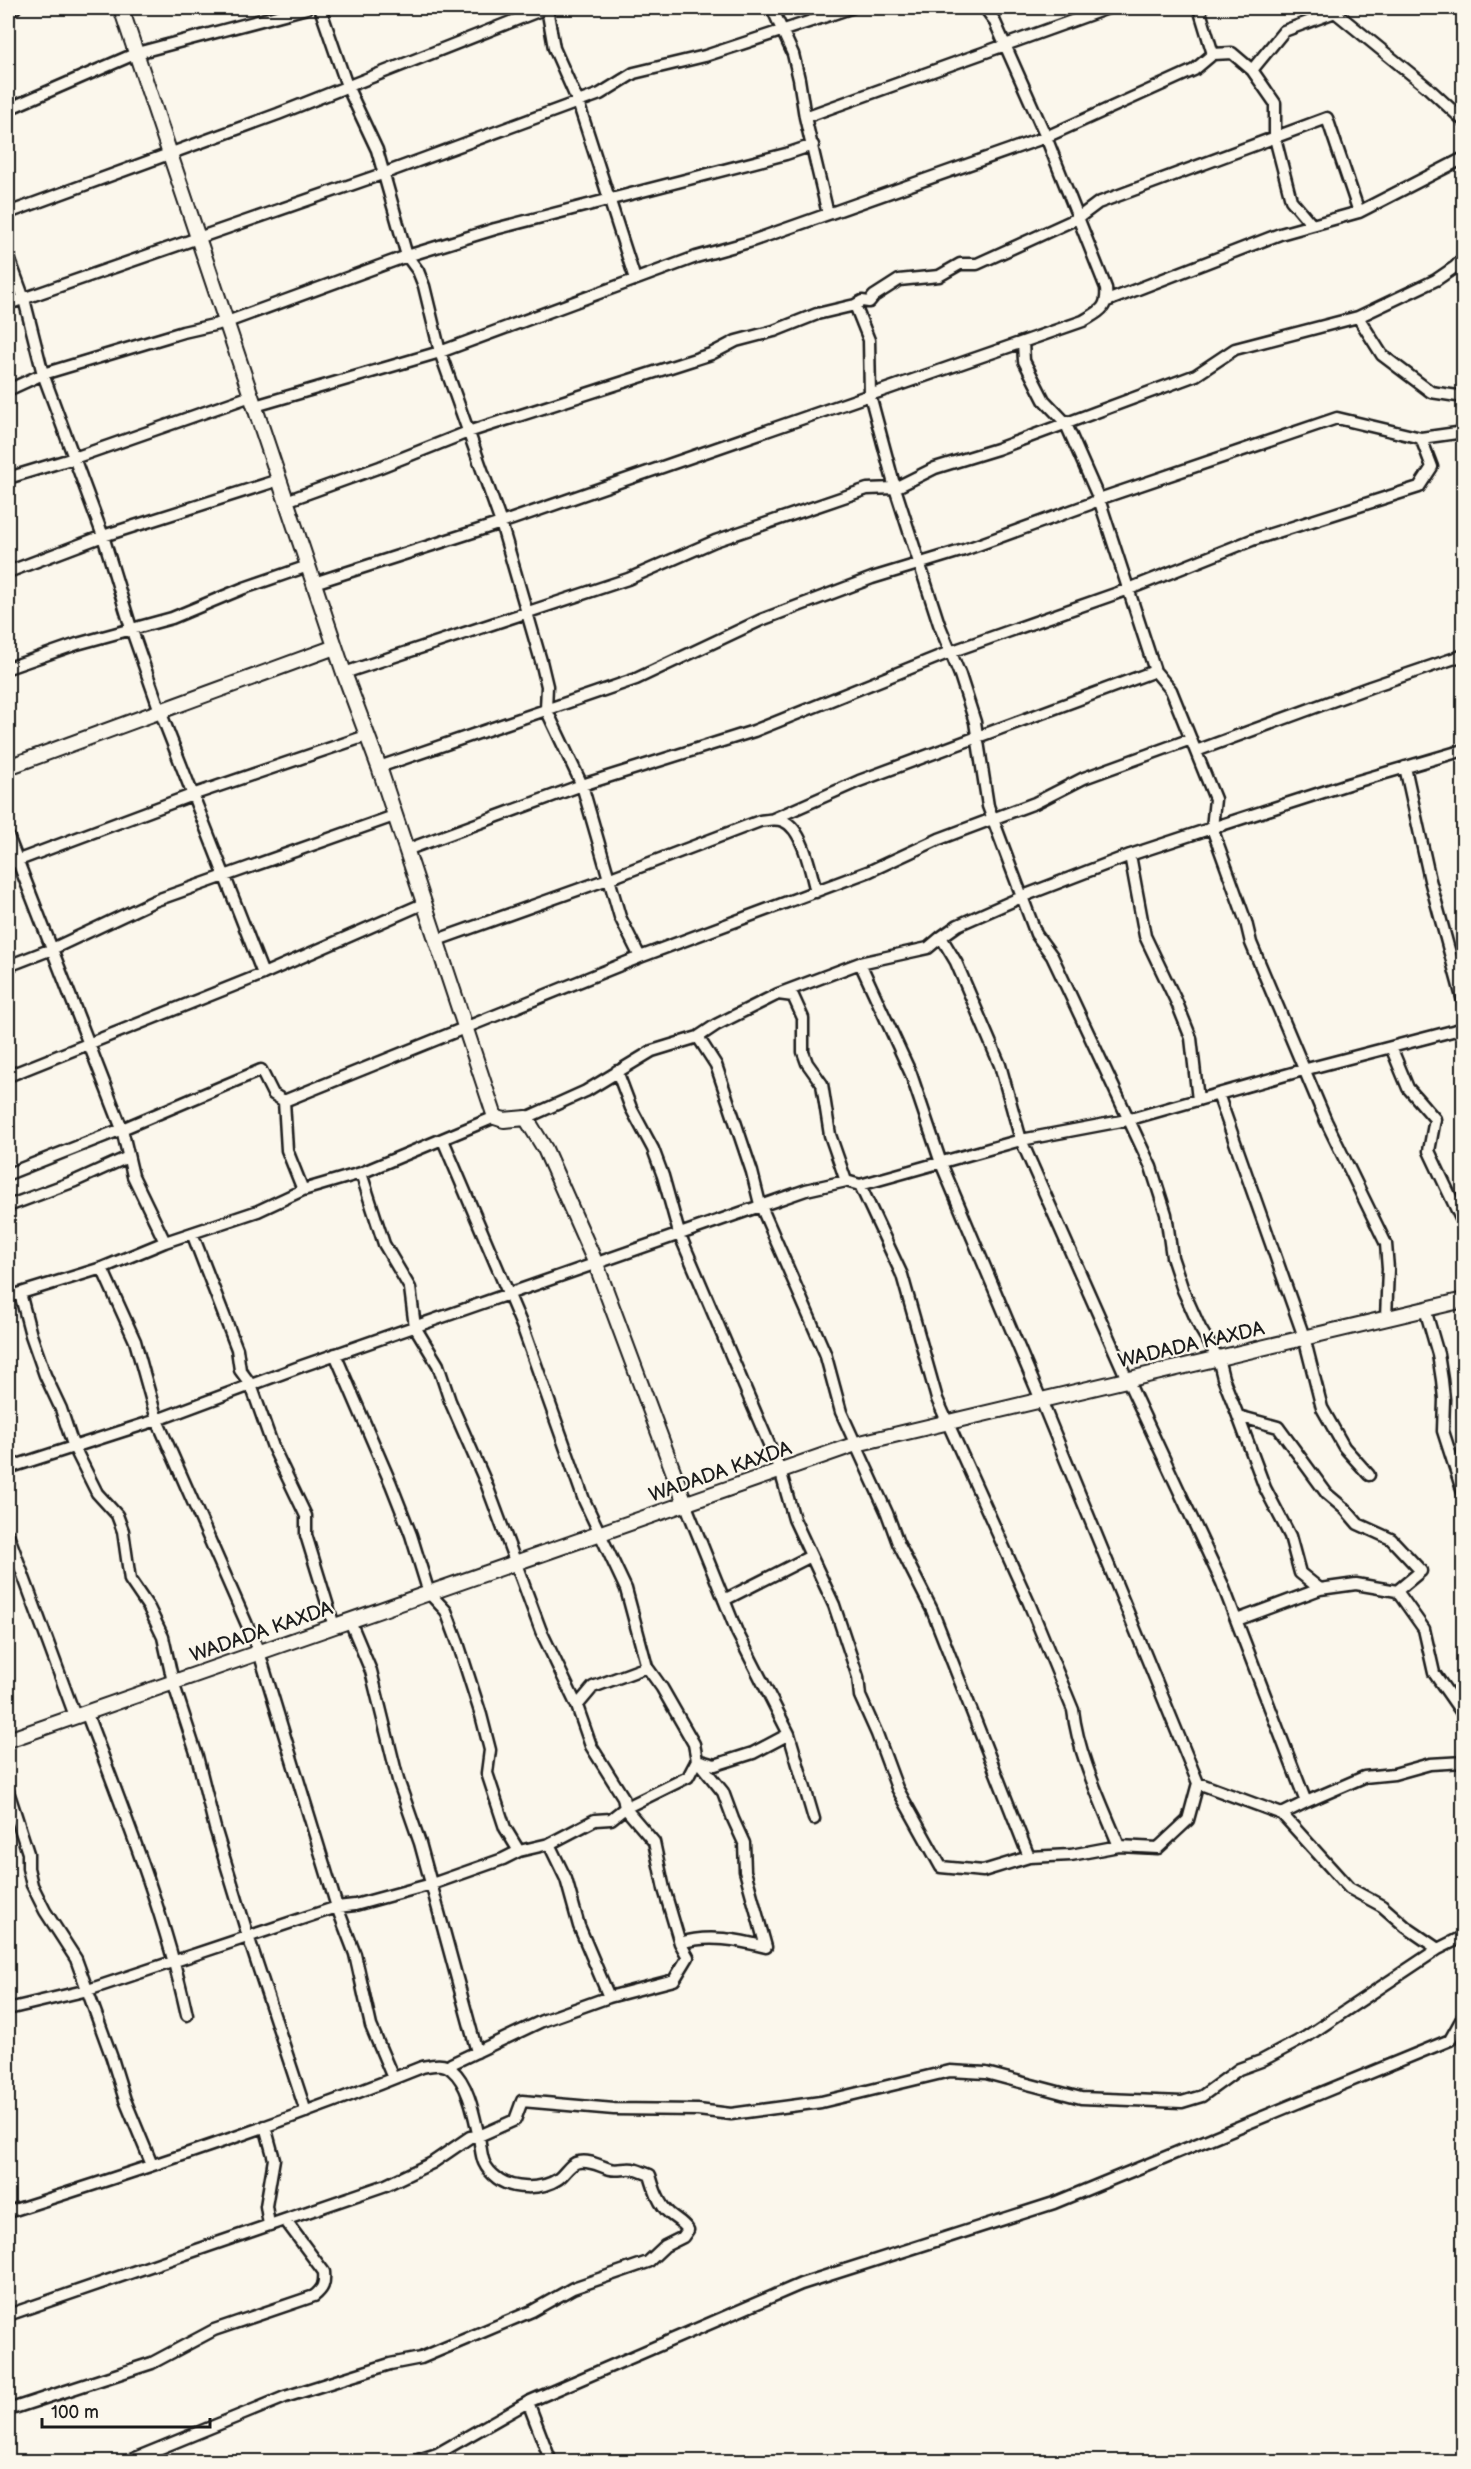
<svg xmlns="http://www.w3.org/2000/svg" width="1471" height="2469" viewBox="0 0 1471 2469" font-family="'Balsamiq Sans',sans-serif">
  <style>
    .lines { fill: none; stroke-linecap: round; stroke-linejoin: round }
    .minor-casing { stroke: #1c1c1c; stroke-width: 15 }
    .tertiary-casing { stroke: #1c1c1c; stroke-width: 18 }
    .minor { stroke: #fbf7ec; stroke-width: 10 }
    .tertiary { stroke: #fbf7ec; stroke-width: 14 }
    .labels { text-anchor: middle; stroke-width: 4.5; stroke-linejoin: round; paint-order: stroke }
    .street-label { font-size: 20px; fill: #1c1c1c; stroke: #fbf7ec }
  </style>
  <rect width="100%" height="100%" fill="#fbf7ec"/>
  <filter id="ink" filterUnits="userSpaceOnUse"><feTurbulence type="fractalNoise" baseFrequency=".0167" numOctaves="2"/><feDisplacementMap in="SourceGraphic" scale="12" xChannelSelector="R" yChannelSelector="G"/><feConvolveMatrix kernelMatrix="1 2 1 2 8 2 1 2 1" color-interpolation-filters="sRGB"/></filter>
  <g filter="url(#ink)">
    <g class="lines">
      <g class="minor-casing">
        <path id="minor" d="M 320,8 L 347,86 L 377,150 L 407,256 L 418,271 L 424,286 L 440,352 L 501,523 L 541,661 L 547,686 L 546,709 L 582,785 L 620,917 L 640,957
          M 547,8 L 554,48 L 578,102 L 635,279
          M 772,8 L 793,54 L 799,79 L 805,117 L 828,214
          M 8,10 L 15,8
          M 1213,54 L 1232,53 L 1252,70 L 1275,103 L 1275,138 L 1291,200 L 1312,225
          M 1252,70 L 1284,31 L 1335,12 L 1427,87 L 1464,121
          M 8,109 L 137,53 L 307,8
          M 805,117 L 1108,8
          M 8,213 L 278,114 L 546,8
          M 8,255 L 24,299 L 43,374 L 103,536 L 131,628 L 160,711 L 263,974
          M 1107,301 L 1280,234 L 1359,212 L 1464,158
          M 8,304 L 385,173 L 578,102 L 600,94 L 634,73 L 705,56 L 851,8
          M 855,305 L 869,340 L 870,395 L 895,488 L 939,624 L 960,675 L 975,722 L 988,806 L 1036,934 L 1052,956 L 1061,975 L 1151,1167 L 1166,1214 L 1172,1257 L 1183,1290 L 1200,1328 L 1218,1358 L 1223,1378 L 1238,1416 L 1278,1427 L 1327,1494 L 1346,1510 L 1358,1524 L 1391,1539 L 1421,1571 L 1397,1591
          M 1358,317 L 1382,355 L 1431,392 L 1464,397
          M 8,390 L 43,374 L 183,332 L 227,322 L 407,256 L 495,229 L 786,154 L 813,145
          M 255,406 L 440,352 L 696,257 L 749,242 L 1046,137 L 1194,70 L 1213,54 L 1199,8
          M 1464,432 L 1421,438 L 1337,418 L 1099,499 L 1155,671 L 1171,690 L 1215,799 L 1212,828 L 1348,784 L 1464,750
          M 8,478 L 74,458 L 251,396
          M 286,501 L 380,467 L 468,432 L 711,354 L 736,341 L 774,331 L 817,314 L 855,305 L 862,301 L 869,302 L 874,296 L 899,280 L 939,276 L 960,264 L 977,264 L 1078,218 L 1098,203 L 1327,118 L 1359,212
          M 8,572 L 103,536 L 279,480
          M 314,583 L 501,523 L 1083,321 C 1100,311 1108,309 1106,288 L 1046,137 L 994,20 L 985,8
          M 8,668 L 77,644 L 172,618 L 244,588 L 308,566
          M 344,673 L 628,579 L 715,541 L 867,489 L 895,488 L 935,468 L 997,449 L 1196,375 L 1235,349 L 1358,317 L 1436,280 L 1455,267 L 1464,257
          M 1196,751 L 1370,687 L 1464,655
          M 379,767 L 636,679 L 761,620 L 872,578 L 964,550 L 1090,504 L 1099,499 L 1065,422 L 1044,400 L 1024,361 L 1023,342
          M 1405,767 L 1430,880 L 1464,1005
          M 773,819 L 859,781 L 1155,671
          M 8,836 L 122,1129 L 133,1176 L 165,1242
          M 406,850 L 582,785 L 754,731 L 950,652 L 1129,589 L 1252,540 L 1419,487 L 1432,467 L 1421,438
          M 1130,855 L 1145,936 L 1177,1003 L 1191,1038 L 1198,1100
          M 8,864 L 192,795 L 366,736
          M 941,937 L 958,925 L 1026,895 L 1130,855 L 1212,828 L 1246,922 L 1251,943 L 1326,1121 L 1386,1244 L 1388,1269 L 1386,1318
          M 437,940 L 608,879 L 760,821 C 768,820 776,818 783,821 C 803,828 811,873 816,892
          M 8,966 L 52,949 L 154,901 L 394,816
          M 778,994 L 860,963 L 928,948 L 941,937 L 956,962 L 1000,1065 L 1021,1140 L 1127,1379 L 1222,1583 L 1306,1802 L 1282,1814 L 1198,1783 L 1041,1400 L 941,1163 L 911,1074 L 860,963
          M 698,1037 L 716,1065 L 752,1172 L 760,1204 L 825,1353 L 841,1412 L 887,1513 L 898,1543 L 932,1610 L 1029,1857 L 1071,1855 L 1119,1846 L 1158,1848 L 1188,1820 L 1198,1783
          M 1391,1047 L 1408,1088 L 1435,1119 L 1429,1151 L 1464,1225
          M 617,1071 L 631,1108 L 653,1149 L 663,1176 L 679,1233 L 780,1470 L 794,1519 L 834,1605 L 858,1677 L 860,1696 L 877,1734 L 897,1788 L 941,1867 L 983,1871 L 1029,1857
          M 8,1076 L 263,974 L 425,903
          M 1218,1094 L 1304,1337 L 1322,1408 L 1344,1447 L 1369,1475
          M 284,1101 L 640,957 L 870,871 L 939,839 L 1035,803 L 1084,778 L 1191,739
          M 526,1118 L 586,1091 L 652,1051 L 698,1037 L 716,1025 L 778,994 L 793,996 L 803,1018 L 803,1052 L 807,1063 L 822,1084 L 830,1135 L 846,1181
          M 361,1173 L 384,1244 L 410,1288 L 415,1327 L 438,1365 L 450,1401 L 486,1483 L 541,1631 L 577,1706 L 591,1746 L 623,1797 L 625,1808 L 654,1842 L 664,1889 L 680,1943 C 708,1934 739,1940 766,1947 L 745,1871 L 744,1843 L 733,1819 L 723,1792 L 697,1760 L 715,1765 L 753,1753 L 789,1734
          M 8,1174 L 122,1129 L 261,1070 L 273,1094 L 284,1101 L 287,1150 L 303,1190
          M 860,1185 L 902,1275 L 937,1399 L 1029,1603 L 1073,1710 C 1078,1755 1102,1804 1119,1846
          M 8,1206 L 75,1181 L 128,1157
          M 192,1233 L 237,1349 L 240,1370 L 251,1385 L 273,1447 L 306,1516 L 306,1535 L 334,1626
          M 102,1268 L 135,1341 L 157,1420 L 259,1652 L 337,1907 L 355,1954 L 371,2026 L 393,2078
          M 20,1293 L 31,1335 L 45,1375 L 61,1409 L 73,1445 L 97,1493 L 117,1515 L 123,1531 L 130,1580 L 149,1608 L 163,1637 L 173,1682 L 197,1756 L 215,1828 L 248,1936 L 306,2112
          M 8,1297 L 102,1268 L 165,1242 L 258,1211 L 303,1190 L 361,1173 L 495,1117
          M 1425,1309 L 1438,1354 L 1442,1380 L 1444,1399 L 1443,1431 L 1464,1496
          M 335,1354 L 391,1484 L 411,1535 L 429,1593 L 446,1611 L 458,1643 L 481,1715 L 490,1750 L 487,1773 L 505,1828 L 519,1851
          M 1238,1416 L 1265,1488 L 1290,1536 L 1300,1573 L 1320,1589 L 1356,1584 L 1397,1591 L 1424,1629 L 1434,1673 L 1464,1716
          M 8,1468 L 157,1420 L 302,1366 L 806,1190 L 846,1181 L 860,1185 L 1021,1140 L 1127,1120 L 1303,1070 L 1464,1028
          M 685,1503 L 737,1632 L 789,1734 L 814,1819
          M 8,1534 L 75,1716
          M 724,1600 L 811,1556
          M 1237,1620 L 1320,1589
          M 350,1621 L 371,1671 L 398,1780 L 420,1843 L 477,2052
          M 577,1706 L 593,1687 L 647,1667
          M 86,1712 C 124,1812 164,1911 187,2015
          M 8,1791 L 28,1853 L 28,1868 L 32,1885 L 45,1911 L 76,1959 L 112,2058 L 125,2100 L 152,2165
          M 1306,1802 L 1364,1777 L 1394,1774 L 1430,1764 L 1464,1762
          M 1282,1814 L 1349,1888 L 1382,1906 L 1406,1927 L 1438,1949
          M 549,1844 L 566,1879 L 579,1926 L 609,1997
          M 8,2009 L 88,1990 L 337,1907 L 355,1905 L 432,1884 L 503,1859 L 519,1851 L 549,1844 L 595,1820 L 611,1819 L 625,1808 L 688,1777 L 697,1760 L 694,1744 L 662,1688 L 647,1667 L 626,1589 L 584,1500 L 523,1328 L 443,1140
          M 452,2069 L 451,2064 L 542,2021 L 609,1997 L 674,1980 L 688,1957 L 680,1943
          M 265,2126 L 274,2159 L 266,2206 L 269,2225
          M 8,2212 C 147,2168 286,2122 422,2067 C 432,2065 444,2062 452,2070 C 468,2083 474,2115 478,2133 C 483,2152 478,2163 497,2178 C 512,2190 542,2190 558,2179 C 565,2174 570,2163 579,2162 C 591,2160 599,2166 610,2169 C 617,2171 625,2168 633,2169 C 638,2170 645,2173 650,2175 C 654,2189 659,2205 670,2214 C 677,2220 683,2222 688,2230 L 683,2237 L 665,2246 L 648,2262 L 573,2288 L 532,2311 L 421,2358 L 390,2364 L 285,2397 L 126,2462
          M 8,2315 L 386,2185 L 432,2163 L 470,2137 L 479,2136 L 515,2120 L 522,2101 L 614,2109 L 698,2110 L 731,2114 L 821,2102 L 950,2071 L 986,2073 L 1081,2098 L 1182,2102 L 1202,2096 L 1239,2069 L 1261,2061 L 1306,2037 L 1438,1949 L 1464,1936
          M 528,2402 L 551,2462
          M 8,2410 L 152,2363 L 214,2330 L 314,2296 C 323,2289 325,2284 324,2272 L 285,2220
          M 412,2462 L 437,2454 L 528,2402 L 801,2284 L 1054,2203 L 1450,2040 L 1464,2015"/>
      </g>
      <g class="tertiary-casing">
        <path id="tertiary" d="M 121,8 L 344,673 L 379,767 L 495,1117 L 504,1120 L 526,1118 L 545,1149 L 596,1264 L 685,1503
          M 8,767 L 335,647
          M 8,1740 L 856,1444 L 1464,1300"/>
      </g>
      <use href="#minor" class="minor"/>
      <use href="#tertiary" class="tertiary"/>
    </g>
  </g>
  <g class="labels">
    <g class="street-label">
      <text transform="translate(1191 1344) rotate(-13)" y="7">WADADA KAXDA</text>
      <text transform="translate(720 1471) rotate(-19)" y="7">WADADA KAXDA</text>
      <text transform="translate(261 1631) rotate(-19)" y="7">WADADA KAXDA</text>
    </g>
  </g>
  <rect width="1471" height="2469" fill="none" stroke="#fbf7ec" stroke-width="30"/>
  <rect x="15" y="15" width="1441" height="2439" fill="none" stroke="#1c1c1c" stroke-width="2" filter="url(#ink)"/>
  <path d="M42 2418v9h168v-9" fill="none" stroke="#1c1c1c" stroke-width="3"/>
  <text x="51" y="2418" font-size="18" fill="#1c1c1c" stroke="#fbf7ec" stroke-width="4.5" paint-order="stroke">100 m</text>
</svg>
